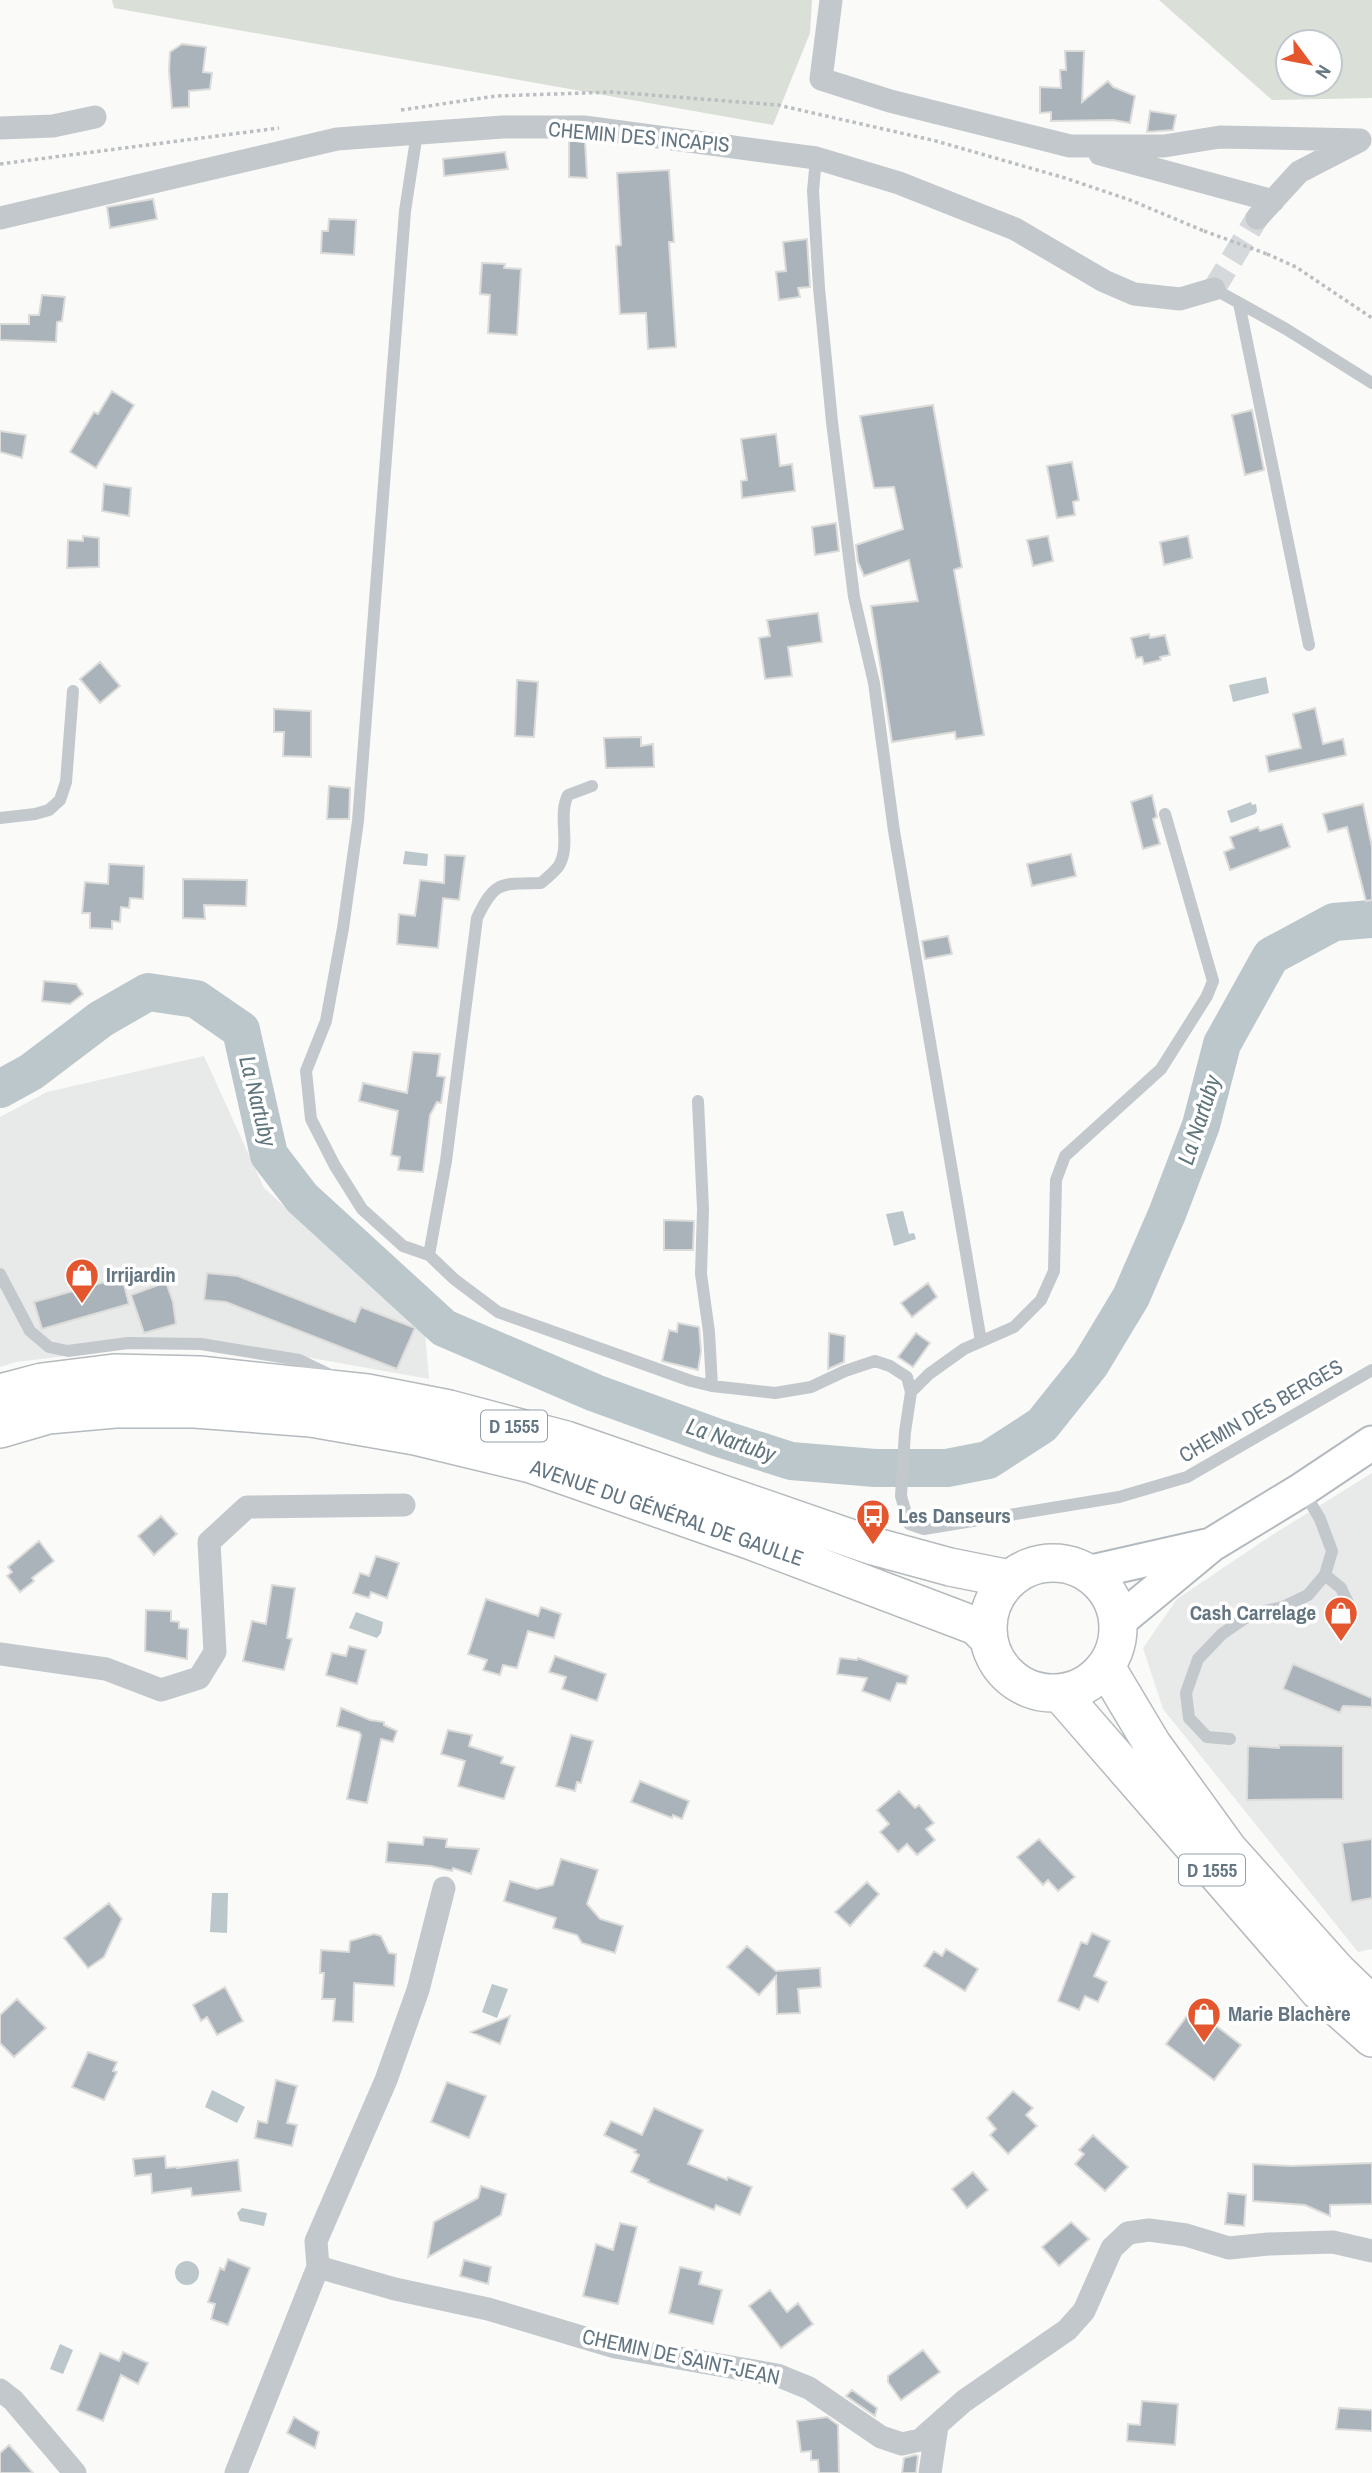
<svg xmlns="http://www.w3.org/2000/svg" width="1372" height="2473" viewBox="0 0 1372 2473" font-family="'Archivo Narrow',sans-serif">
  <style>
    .built { fill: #e8e9e9 }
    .green { fill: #dadfd7; fill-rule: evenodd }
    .water { fill: #bbc7cb }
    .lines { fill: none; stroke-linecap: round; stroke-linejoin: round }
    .river { stroke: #bbc7cb; stroke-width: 38 }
    .building { fill: #aab3b9; stroke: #dcdcda; stroke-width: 2 }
    .street-tunnel { stroke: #d5d9db; stroke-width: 23; stroke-dasharray: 23 11; stroke-linecap: butt }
    .secondary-casing { stroke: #b3babf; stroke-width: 37 }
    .primary-casing { stroke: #b5babe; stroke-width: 40 }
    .path { stroke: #bbbfc2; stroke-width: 3.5; stroke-dasharray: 3.5 3.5; stroke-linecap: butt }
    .lane { stroke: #c3c8cc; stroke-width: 12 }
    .street { stroke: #c3c8cc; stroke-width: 23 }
    .secondary { stroke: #fff; stroke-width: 33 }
    .primary { stroke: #fff; stroke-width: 37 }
    .path-bridge { stroke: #bbbfc2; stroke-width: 3.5; stroke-dasharray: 3.5 3.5; stroke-linecap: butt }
    .labels { text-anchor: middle; stroke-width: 7; stroke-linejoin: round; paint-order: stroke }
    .shield { fill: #fff; stroke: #939fa8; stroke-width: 2 }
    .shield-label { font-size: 19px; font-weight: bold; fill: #657683 }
    .street-label { font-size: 21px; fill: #657683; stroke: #fff }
    .poi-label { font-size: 21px; font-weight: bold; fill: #657683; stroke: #fff; text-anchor: start }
    .water-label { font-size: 23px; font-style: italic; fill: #60757c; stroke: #fff }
  </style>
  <rect width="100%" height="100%" fill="#fafaf8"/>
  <path class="built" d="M 204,1056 L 264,1188 L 425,1333 L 429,1379 L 205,1339 L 16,1362 L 0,1367 L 0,1117 L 47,1092 Z
    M 1372,1473 L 1372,1949 L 1358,1952 L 1163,1709 L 1143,1648 L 1177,1599 L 1272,1535 Z"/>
  <path class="green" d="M 112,0 L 812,0 L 810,33 L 773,125 L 114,8 Z
    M 1159,0 L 1372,0 L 1372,98 L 1272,100 ZM 1330,42 L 1330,84 L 1288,84 L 1288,42 Z"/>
  <path class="water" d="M 1266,677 L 1269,693 L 1233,702 L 1229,685 Z
    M 1251,802 L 1252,805 L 1256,804 L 1257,811 L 1255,814 L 1231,823 L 1227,811 Z
    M 405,851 L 428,854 L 427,866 L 403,864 Z
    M 903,1211 L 909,1234 L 914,1233 L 916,1239 L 894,1246 L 886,1214 Z
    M 356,1612 L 383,1622 L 381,1633 L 377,1638 L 349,1628 Z
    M 212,1893 L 228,1893 L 227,1933 L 210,1932 Z
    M 492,1984 L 508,1989 L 497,2018 L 482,2012 Z
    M 212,2090 L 245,2107 L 237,2123 L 205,2107 Z
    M 242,2208 L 267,2213 L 264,2226 L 240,2221 L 237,2213 Z
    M175 2273a12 12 0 1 1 24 0a12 12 0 1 1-24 0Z
    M 60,2344 L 73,2350 L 63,2374 L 50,2369 Z"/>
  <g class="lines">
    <path class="river" d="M 0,1089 L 31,1072 L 101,1019 L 148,992 L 196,999 L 241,1030 L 269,1155 L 302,1198 L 444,1328 L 595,1393 L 716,1437 L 791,1461 L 875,1468 L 947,1468 L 988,1460 L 1042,1425 L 1090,1365 L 1131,1297 L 1167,1214 L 1201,1125 L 1222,1044 L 1271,956 L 1334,922 L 1372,919"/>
  </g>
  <path class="building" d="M 182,44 L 206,47 L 203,72 L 212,73 L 210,89 L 189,91 L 189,107 L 172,108 L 169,70 L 170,52 Z
    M 1065,51 L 1084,51 L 1082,102 L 1108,81 L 1113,87 L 1135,96 L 1130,123 L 1113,120 L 1051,121 L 1051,112 L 1040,113 L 1040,87 L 1061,88 L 1060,70 L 1066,70 Z
    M 1150,111 L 1176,115 L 1173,130 L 1147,132 Z
    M 569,141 L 585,141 L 587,178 L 569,177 Z
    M 505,152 L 508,169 L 444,176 L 443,159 Z
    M 669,170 L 674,242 L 669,242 L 676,347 L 648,349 L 646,313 L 620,314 L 616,246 L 621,245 L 617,173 Z
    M 153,199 L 157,219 L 110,228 L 107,207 Z
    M 329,219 L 356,220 L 354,255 L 321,253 L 322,231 L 328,231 Z
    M 807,239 L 810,287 L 798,288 L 800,297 L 779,300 L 776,272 L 786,271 L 783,242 Z
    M 482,263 L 505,264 L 504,268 L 521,269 L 517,335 L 488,333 L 490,295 L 480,294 Z
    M 42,295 L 65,297 L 62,321 L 57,322 L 56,342 L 0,340 L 0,324 L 29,324 L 29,315 L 39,315 Z
    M 112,391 L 134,405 L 96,468 L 70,452 L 94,412 L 98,414 Z
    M 933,405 L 962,567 L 954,570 L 984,735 L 956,739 L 955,732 L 892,742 L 871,606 L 918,601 L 909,560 L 864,576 L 858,562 L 856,545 L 903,529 L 894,487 L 874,488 L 860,416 Z
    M 1252,410 L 1264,470 L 1245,475 L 1232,415 Z
    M 0,431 L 26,435 L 22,458 L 0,452 Z
    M 776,434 L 780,466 L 792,464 L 795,491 L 742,498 L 741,481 L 747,480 L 741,439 Z
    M 1072,462 L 1079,500 L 1073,502 L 1075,515 L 1057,518 L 1047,466 Z
    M 104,484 L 131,488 L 129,516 L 102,511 Z
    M 836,523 L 839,551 L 815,555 L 812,527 Z
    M 83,536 L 99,538 L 99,567 L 67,568 L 68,540 L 83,541 Z
    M 1048,536 L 1053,561 L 1033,566 L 1027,540 Z
    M 1188,536 L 1192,558 L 1164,565 L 1160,542 Z
    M 818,613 L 822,642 L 788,647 L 792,676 L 765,679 L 759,638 L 770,636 L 767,620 Z
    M 1149,634 L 1150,638 L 1165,635 L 1170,655 L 1160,657 L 1161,660 L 1144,664 L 1142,657 L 1136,658 L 1131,638 Z
    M 100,662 L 120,686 L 100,703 L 80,679 Z
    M 517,680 L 538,682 L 534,737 L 515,736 Z
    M 1315,708 L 1323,744 L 1343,739 L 1346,755 L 1269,772 L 1266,756 L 1301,748 L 1293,714 Z
    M 274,709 L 311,711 L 311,757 L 283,756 L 284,732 L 274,732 Z
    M 641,737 L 641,746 L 653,744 L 654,767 L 606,768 L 604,738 Z
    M 329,786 L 350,788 L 349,819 L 327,819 Z
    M 1152,795 L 1157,817 L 1153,819 L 1160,844 L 1143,849 L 1131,802 Z
    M 1363,804 L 1372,847 L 1372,900 L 1366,901 L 1347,827 L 1328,832 L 1323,814 Z
    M 1282,824 L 1290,847 L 1230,870 L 1224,852 L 1234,848 L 1230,837 L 1258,827 L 1260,831 Z
    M 1071,854 L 1076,876 L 1032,886 L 1027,864 Z
    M 445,855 L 465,856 L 459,900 L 443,898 L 438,948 L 397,944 L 399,914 L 415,916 L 420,880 L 444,883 Z
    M 109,864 L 144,866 L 143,899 L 130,898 L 129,908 L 121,907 L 120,922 L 112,921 L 112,929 L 90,928 L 90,913 L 82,913 L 85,882 L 108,884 Z
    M 183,879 L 247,880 L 246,906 L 204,905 L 205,919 L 183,918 Z
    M 948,936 L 952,954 L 925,959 L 922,941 Z
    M 44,981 L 76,984 L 83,994 L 70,1004 L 42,1001 Z
    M 413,1052 L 440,1054 L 437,1076 L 445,1077 L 441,1103 L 437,1102 L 430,1115 L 423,1172 L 398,1170 L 400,1157 L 391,1155 L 398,1111 L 359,1101 L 363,1083 L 407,1093 Z
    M 664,1220 L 694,1221 L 693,1250 L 664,1250 Z
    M 207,1273 L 238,1276 L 355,1322 L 361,1307 L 415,1328 L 397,1369 L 226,1302 L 204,1300 Z
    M 122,1277 L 129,1304 L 42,1329 L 34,1302 Z
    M 166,1282 L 173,1302 L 176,1324 L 144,1333 L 131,1295 Z
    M 928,1283 L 937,1297 L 912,1317 L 901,1303 Z
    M 678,1323 L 699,1327 L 701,1351 L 698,1370 L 662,1361 L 669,1330 L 677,1332 Z
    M 829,1333 L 845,1336 L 844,1362 L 828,1369 Z
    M 916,1333 L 930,1343 L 913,1367 L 898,1357 Z
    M 161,1516 L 177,1534 L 154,1555 L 138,1536 Z
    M 39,1541 L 54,1561 L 32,1578 L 34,1581 L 20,1592 L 7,1576 L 12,1572 L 8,1567 Z
    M 376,1556 L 399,1563 L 387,1598 L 371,1592 L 369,1598 L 353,1593 L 360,1573 L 369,1576 Z
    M 272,1585 L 295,1588 L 287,1638 L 292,1639 L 284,1670 L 243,1661 L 252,1621 L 266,1624 Z
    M 486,1599 L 538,1616 L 541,1607 L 561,1614 L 554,1638 L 528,1631 L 517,1668 L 503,1665 L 500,1675 L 483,1670 L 487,1660 L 468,1654 Z
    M 146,1610 L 171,1611 L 171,1621 L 179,1622 L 179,1628 L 188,1629 L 187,1659 L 145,1651 Z
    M 349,1646 L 366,1650 L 357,1684 L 326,1675 L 332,1653 L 346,1656 Z
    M 555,1656 L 606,1674 L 597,1701 L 562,1689 L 566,1677 L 549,1672 Z
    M 840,1658 L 857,1660 L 858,1658 L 908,1676 L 906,1684 L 897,1683 L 890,1701 L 862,1691 L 867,1678 L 837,1674 Z
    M 1293,1664 L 1372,1698 L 1372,1707 L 1343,1706 L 1340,1713 L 1283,1689 Z
    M 341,1708 L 370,1720 L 384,1722 L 384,1725 L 397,1731 L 393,1742 L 381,1739 L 367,1803 L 347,1799 L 361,1735 L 359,1732 L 337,1726 Z
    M 448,1730 L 472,1735 L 469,1746 L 503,1757 L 501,1763 L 515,1767 L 504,1799 L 458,1786 L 465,1761 L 441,1754 Z
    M 571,1735 L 593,1741 L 581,1783 L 577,1782 L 575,1791 L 556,1786 Z
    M 1279,1745 L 1343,1746 L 1343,1799 L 1247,1800 L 1248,1746 L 1279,1748 Z
    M 640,1781 L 689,1801 L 682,1819 L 673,1815 L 672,1818 L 631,1802 Z
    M 899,1791 L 915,1808 L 919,1805 L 934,1823 L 926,1829 L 935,1840 L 917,1855 L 907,1844 L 898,1852 L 880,1832 L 889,1824 L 877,1810 Z
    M 424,1837 L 447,1839 L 446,1847 L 479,1849 L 471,1874 L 453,1868 L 452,1871 L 431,1866 L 386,1862 L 388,1842 L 423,1845 Z
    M 1039,1839 L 1075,1877 L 1058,1891 L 1048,1880 L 1043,1885 L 1017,1857 Z
    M 1372,1839 L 1372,1898 L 1351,1902 L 1342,1843 Z
    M 561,1859 L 598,1870 L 587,1904 L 600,1919 L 623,1926 L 615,1953 L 582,1943 L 577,1935 L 553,1928 L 556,1918 L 504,1901 L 510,1881 L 537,1889 L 553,1885 Z
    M 867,1882 L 879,1894 L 850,1926 L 835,1912 Z
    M 109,1903 L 122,1919 L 104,1957 L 88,1968 L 64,1938 Z
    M 1092,1933 L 1110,1941 L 1094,1976 L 1107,1982 L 1098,2002 L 1085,1996 L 1079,2010 L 1058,2001 L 1081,1942 L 1087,1944 Z
    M 374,1934 L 381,1936 L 389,1953 L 396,1954 L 394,1986 L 354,1983 L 353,2022 L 333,2021 L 335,1999 L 322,1999 L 324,1973 L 320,1973 L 321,1950 L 349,1952 L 350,1941 Z
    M 747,1946 L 776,1971 L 820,1968 L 821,1987 L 798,1989 L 800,2013 L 777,2014 L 776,1976 L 759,1995 L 727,1967 Z
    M 946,1949 L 978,1969 L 965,1991 L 924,1966 L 934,1951 L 942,1956 Z
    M 225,1987 L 243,2021 L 217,2035 L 207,2017 L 201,2021 L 193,2005 Z
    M 17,1999 L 46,2028 L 14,2057 L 0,2043 L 0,2015 Z
    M 1193,2008 L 1241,2045 L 1214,2080 L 1166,2044 Z
    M 510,2016 L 500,2044 L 471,2032 Z
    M 88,2052 L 117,2062 L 113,2071 L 117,2072 L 104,2100 L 72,2087 Z
    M 276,2080 L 297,2086 L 287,2123 L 297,2125 L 292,2146 L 255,2138 L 258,2121 L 267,2123 Z
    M 447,2082 L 486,2096 L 469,2138 L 431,2122 Z
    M 1013,2091 L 1033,2108 L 1026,2115 L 1037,2126 L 1008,2154 L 990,2135 L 996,2129 L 987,2118 Z
    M 654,2108 L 703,2130 L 688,2164 L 727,2180 L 728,2177 L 752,2187 L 740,2215 L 716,2205 L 714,2210 L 648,2182 L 649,2180 L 631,2172 L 639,2155 L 634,2152 L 636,2150 L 604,2135 L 611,2121 L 642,2135 Z
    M 1093,2135 L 1128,2167 L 1105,2191 L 1075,2164 L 1084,2154 L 1079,2150 Z
    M 165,2156 L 166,2168 L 177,2167 L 177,2168 L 238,2160 L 241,2191 L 192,2196 L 191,2188 L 152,2193 L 151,2174 L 135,2176 L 133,2159 Z
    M 1372,2163 L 1372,2204 L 1330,2205 L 1330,2216 L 1305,2205 L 1253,2201 L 1253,2164 L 1291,2166 Z
    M 973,2172 L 988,2190 L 967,2208 L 952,2189 Z
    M 481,2186 L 506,2194 L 501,2215 L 428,2257 L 434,2222 L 478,2198 Z
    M 1228,2193 L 1246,2195 L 1244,2226 L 1225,2224 Z
    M 1071,2222 L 1089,2239 L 1059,2266 L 1042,2247 Z
    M 620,2223 L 637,2227 L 618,2304 L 583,2296 L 596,2244 L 613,2250 Z
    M 228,2259 L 250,2268 L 228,2325 L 211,2319 L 215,2304 L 208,2302 L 220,2268 L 224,2270 Z
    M 464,2260 L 491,2267 L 488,2284 L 460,2276 Z
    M 680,2267 L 702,2272 L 699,2284 L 722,2290 L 713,2324 L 669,2313 Z
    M 770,2290 L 787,2312 L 798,2303 L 813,2324 L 781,2348 L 749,2306 Z
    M 923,2350 L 940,2372 L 901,2400 L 888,2382 L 888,2376 Z
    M 123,2352 L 148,2363 L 138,2384 L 121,2375 L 103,2421 L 77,2410 L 100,2353 L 119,2361 Z
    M 852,2390 L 877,2408 L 875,2416 L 846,2396 Z
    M 1142,2401 L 1178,2404 L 1175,2445 L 1127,2441 L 1128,2424 L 1140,2425 Z
    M 1339,2408 L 1372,2410 L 1372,2431 L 1336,2429 Z
    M 294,2417 L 319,2432 L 315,2448 L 287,2433 Z
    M 827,2417 L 838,2425 L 839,2473 L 819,2473 L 818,2460 L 811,2460 L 811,2451 L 801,2452 L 797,2421 Z
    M 9,2445 L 18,2455 L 33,2473 L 0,2473 L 0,2453 Z
    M 915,2455 L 918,2456 L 916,2473 L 902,2473 L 904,2458 Z"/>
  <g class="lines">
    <path class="street-tunnel" d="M 1214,289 L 1257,218"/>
    <g class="secondary-casing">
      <path id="secondary" d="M 1087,1573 L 1206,1546
        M 1118,1622 L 1211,1545 L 1303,1489 L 1372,1443"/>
    </g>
    <g class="primary-casing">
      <path id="primary" d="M 0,1393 L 42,1382 L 114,1373 L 199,1375 L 367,1393 L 449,1409 L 566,1440 L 873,1546 L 950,1567 L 1010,1579
        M 0,1429 L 48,1415 L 115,1409 L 195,1409 L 311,1418 L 415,1436 L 531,1464 L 749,1540 L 976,1626 L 989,1639
        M988 1628a65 65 0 1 1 130 0a65 65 0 1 1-130 0Z
        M 1106,1667 L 1152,1744 L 1228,1849 L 1337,1971 L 1372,2005
        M 1060,1693 L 1319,1991 L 1372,2038"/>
    </g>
    <path class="path" d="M 401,110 L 496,96 L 612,92 L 778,105 L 936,141 L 1065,178 L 1130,200 L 1204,231
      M 0,164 L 279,128
      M 1267,254 L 1296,267 L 1372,318"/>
    <path class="lane" d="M 417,133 L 405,211 L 358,821 L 343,928 L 326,1021 L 306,1071 L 311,1119 L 335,1166 L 362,1209 L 403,1246 L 429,1255 L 454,1279 L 498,1312 L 691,1381 L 712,1386 L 775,1393 L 811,1387 L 845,1371 L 875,1361 L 890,1366 L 907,1377 L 911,1392
      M 816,158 L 813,191 L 819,288 L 832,422 L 854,597 L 874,683 L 894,831 L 981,1341
      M 1214,289 L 1286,329 L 1372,383
      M 1239,303 L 1309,645
      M 1165,814 L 1213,981 L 1207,996 L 1161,1069 L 1065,1156 L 1056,1180 L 1054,1271 L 1041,1300 L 1014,1327 L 964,1349 L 929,1374 L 911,1392 L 905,1432 L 901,1496 L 909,1524 L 924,1529 L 1119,1497 L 1187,1477 L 1372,1370
      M 0,818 L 35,814 L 49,810 L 60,800 L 66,782 L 73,691
      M 698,1101 L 703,1209 L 701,1274 L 709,1332 L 712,1386
      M 429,1255 L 446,1161 L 477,918 C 495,880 501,884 541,883 C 547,878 554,872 558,867 C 572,846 557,817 568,795 L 592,786
      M 0,1274 L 30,1331 L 49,1347 L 68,1351 L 128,1343 L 201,1344 L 299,1360 L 332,1376
      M 1325,1575 L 1341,1588 L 1348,1603
      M 1230,1739 L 1207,1737 L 1189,1718 L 1186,1693 L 1198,1659 L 1222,1634 L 1251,1614 L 1283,1607 L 1308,1595 L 1325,1575 L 1332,1551 L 1320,1519 L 1303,1490"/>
    <path class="street" d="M 831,0 L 821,79 L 890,101 L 1070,146 L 1164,146 L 1220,137 L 1360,140
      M 0,128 L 53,126 L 95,117
      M 1100,154 L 1273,201
      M 0,218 L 337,139 L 503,127 L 584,127 L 816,158 L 899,183 L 1015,229 L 1104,281 L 1134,294 L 1180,299 L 1214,289
      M 1257,218 L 1299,172 L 1359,141
      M 0,1654 L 106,1669 L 161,1690 L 199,1678 L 215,1652 L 209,1542 L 247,1507 L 404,1505
      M 318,2267 L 316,2241 L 386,2080 L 418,1990 L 444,1888
      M 0,2390 L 13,2400 L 75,2473
      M 236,2473 L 318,2267 L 395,2289 L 488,2309 L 615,2347 L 777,2375 L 809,2388 L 881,2437 L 902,2444 L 920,2440 L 964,2401 L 1067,2330 L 1084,2311 L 1112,2248 L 1128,2233 L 1149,2230 L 1186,2235 L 1229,2248 L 1268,2244 L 1333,2242 L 1372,2251
      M 930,2473 L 937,2426"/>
    <use href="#secondary" class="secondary"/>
    <use href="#primary" class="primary"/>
    <path class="path-bridge" d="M 1204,231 L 1267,254"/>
  </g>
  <defs>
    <g id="shop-pin" transform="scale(1.75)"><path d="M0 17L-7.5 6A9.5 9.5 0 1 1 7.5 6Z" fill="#e4572e" stroke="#fff"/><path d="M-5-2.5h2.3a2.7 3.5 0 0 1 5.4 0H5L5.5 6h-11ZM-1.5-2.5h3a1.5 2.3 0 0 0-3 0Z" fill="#fff"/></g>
    <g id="bus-pin" transform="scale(1.75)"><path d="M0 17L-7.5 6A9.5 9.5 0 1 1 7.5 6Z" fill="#e4572e" stroke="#fff"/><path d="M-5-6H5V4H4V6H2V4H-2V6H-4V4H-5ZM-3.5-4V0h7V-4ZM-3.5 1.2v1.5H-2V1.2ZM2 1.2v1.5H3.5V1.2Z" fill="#fff"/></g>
  </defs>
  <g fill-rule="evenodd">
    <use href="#shop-pin" x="82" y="1275"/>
    <use href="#bus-pin" x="873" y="1516"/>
    <use href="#shop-pin" x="1341" y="1613"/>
    <use href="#shop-pin" x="1204" y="2014"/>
  </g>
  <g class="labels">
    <g class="shield">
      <rect x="481" y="1410.5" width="66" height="31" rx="5"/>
      <rect x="1179" y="1854.5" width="66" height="31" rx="5"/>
    </g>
    <g class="shield-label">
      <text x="514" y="1433">D 1555</text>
      <text x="1212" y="1877">D 1555</text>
    </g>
    <g class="street-label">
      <text transform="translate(639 137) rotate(5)" y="7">CHEMIN DES INCAPIS</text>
      <text transform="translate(1261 1411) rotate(-30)" y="7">CHEMIN DES BERGES</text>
      <text transform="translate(667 1513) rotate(19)" y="7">AVENUE DU GÉNÉRAL DE GAULLE</text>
      <text transform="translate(681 2357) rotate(12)" y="7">CHEMIN DE SAINT-JEAN</text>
    </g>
    <g class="poi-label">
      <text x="106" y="1282">Irrijardin</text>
      <text x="898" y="1523">Les Danseurs</text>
      <text x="1316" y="1620" text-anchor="end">Cash Carrelage</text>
      <text x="1228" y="2021">Marie Blachère</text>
    </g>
    <g class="water-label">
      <text transform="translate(258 1101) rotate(76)" y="8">La Nartuby</text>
      <text transform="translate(1199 1120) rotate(-72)" y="8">La Nartuby</text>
      <text transform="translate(731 1440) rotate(19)" y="8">La Nartuby</text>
    </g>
  </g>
  <g transform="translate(1309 63) rotate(122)"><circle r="33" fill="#ffffff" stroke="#c1c8cd" stroke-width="2"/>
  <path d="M0-5L12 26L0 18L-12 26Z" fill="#e4572e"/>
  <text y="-10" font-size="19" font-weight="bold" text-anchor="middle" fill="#657683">N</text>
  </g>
</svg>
